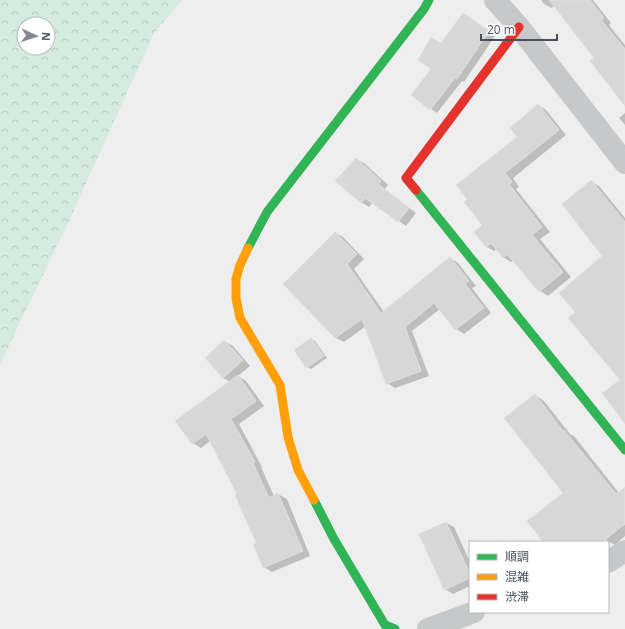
<svg xmlns="http://www.w3.org/2000/svg" width="625" height="629" viewBox="0 0 625 629" font-family="'Open Sans','Noto Sans JP',sans-serif">
  <style>
    .forest { fill: url(#forest-crowns); fill-rule: evenodd }
    .shadow { fill: #0003 }
    .building { fill: #d7d7d8; stroke: #e0e0e1 }
    .lines { fill: none; stroke-linecap: round; stroke-linejoin: round }
    .street { stroke: #c6c8c9; stroke-width: 22 }
    .fast { stroke: #30b455; stroke-width: 9 }
    .slow { stroke: #ff9f0a; stroke-width: 9 }
    .jam { stroke: #e5322d; stroke-width: 9 }
  </style>
  <defs>
    <pattern id="forest-crowns" width="20" height="18" patternUnits="userSpaceOnUse"><rect width="20" height="18" fill="#d5ebdd"/><path d="M2 6a3 3 0 1 1 6 0M12 15a3 3 0 1 1 6 0" fill="none" stroke="#b8cbc0"/></pattern>
  </defs>
  <rect width="100%" height="100%" fill="#eee"/>
  <path class="forest" d="M 0,0 L 182,0 L 154,33 L 69,221 L 0,364 ZM 24,24 L 48,24 L 48,48 L 24,48 Z"/>
  <path class="shadow" d="M 541,0 L 593,0 L 611,23 L 609,25 L 625,45 L 625,104 L 595,58 L 555,6 L 551,8 L 543,3 Z
    M 470,18 L 495,36 L 464,82 L 462,81 L 437,113 L 412,95 L 433,69 L 441,44 Z
    M 538,105 L 546,110 L 566,135 L 513,178 L 519,187 L 516,189 L 550,232 L 540,239 L 571,277 L 548,296 L 540,291 L 514,260 L 511,262 L 503,257 L 497,249 L 494,251 L 487,247 L 475,233 L 484,225 L 518,137 Z
    M 625,113 L 625,125 L 619,118 Z
    M 356,159 L 364,163 L 388,185 L 385,189 L 416,213 L 406,226 L 373,202 L 369,207 L 361,202 Z
    M 591,182 L 599,186 L 625,218 L 625,422 L 622,380 L 576,312 L 604,256 Z
    M 335,233 L 343,237 L 364,259 L 354,269 L 384,312 L 450,258 L 458,263 L 476,286 L 472,288 L 491,313 L 464,334 L 456,329 L 440,309 L 412,331 L 429,376 L 395,388 L 387,383 L 366,326 L 344,342 L 336,338 L 285,284 Z
    M 311,339 L 315,341 L 327,358 L 311,369 L 307,367 Z
    M 224,341 L 233,346 L 250,366 L 238,376 L 246,381 L 264,406 L 239,424 L 262,467 L 261,467 L 274,496 L 278,494 L 287,499 L 310,556 L 272,572 L 264,567 L 258,543 L 239,494 L 210,441 L 201,448 L 193,443 L 230,382 L 223,378 Z
    M 535,395 L 544,401 L 570,434 L 574,436 L 619,493 L 625,492 L 625,536 L 615,545 L 605,539 L 591,542 L 544,542 L 564,493 Z
    M 446,523 L 454,527 L 470,562 L 470,586 L 453,594 L 445,589 Z"/>
  <path class="building" d="M 549,0 L 590,0 L 604,18 L 601,20 L 625,49 L 625,106 L 590,61 L 594,58 Z
    M 463,13 L 489,31 L 457,79 L 455,78 L 430,110 L 411,95 L 431,69 L 418,60 L 431,37 L 441,43 Z
    M 538,104 L 559,130 L 505,173 L 512,182 L 509,184 L 542,227 L 532,235 L 563,272 L 539,292 L 507,254 L 503,258 L 491,243 L 486,247 L 474,232 L 482,225 L 464,202 L 467,199 L 456,185 L 517,137 L 510,128 Z
    M 356,158 L 381,181 L 378,184 L 409,208 L 398,222 L 365,198 L 361,203 L 335,181 Z
    M 591,180 L 625,222 L 625,424 L 602,393 L 620,380 L 568,318 L 575,312 L 559,293 L 602,256 L 562,204 Z
    M 335,232 L 357,254 L 347,264 L 381,313 L 450,257 L 469,281 L 465,284 L 484,308 L 455,330 L 434,303 L 405,327 L 421,371 L 386,384 L 362,319 L 335,338 L 283,284 Z
    M 311,338 L 324,356 L 306,368 L 294,350 Z
    M 224,340 L 243,360 L 223,378 L 205,358 Z
    M 238,375 L 256,401 L 231,419 L 255,462 L 253,463 L 269,498 L 278,493 L 303,551 L 263,568 L 253,544 L 256,543 L 235,495 L 237,494 L 206,434 L 192,444 L 175,421 Z
    M 535,394 L 563,431 L 564,430 L 616,494 L 625,487 L 625,524 L 602,542 L 543,542 L 527,521 L 563,493 L 504,418 Z
    M 446,522 L 470,574 L 470,578 L 444,590 L 419,534 Z"/>
  <g class="lines">
    <path class="street" d="M 495,0 L 519,27 L 625,163
      M 608,562 L 625,551
      M 428,629 L 474,612"/>
    <path class="fast" d="M 416,190 L 625,450
      M 248,248 L 267,212 L 424,9 L 429,0
      M 314,500 L 334,539 L 385,625 L 395,629"/>
    <path class="slow" d="M 248,248 L 240,265 L 236,279 L 236,298 L 240,318 L 280,385 L 288,437 L 298,470 L 314,500"/>
    <path class="jam" d="M 416,190 L 406,178 L 519,27"/>
  </g>
  <rect x="469" y="541" width="140" height="72" fill="#ffffff" stroke="#b5b9bc"/>
  <rect x="477" y="554" width="20" height="6" fill="#30b455" stroke="#b5b9bc"/>
  <text x="505" y="561" font-size="12" fill="#475058">順調</text>
  <rect x="477" y="574" width="20" height="6" fill="#ff9f0a" stroke="#b5b9bc"/>
  <text x="505" y="581" font-size="12" fill="#475058">混雑</text>
  <rect x="477" y="594" width="20" height="6" fill="#e5322d" stroke="#b5b9bc"/>
  <text x="505" y="601" font-size="12" fill="#475058">渋滞</text>
  <g transform="translate(36 36) rotate(93)"><circle r="19" fill="#ffffff" stroke="#b5b9bc"/>
  <path d="M0-3L7 15L0 10L-7 15Z" fill="#81878c"/>
  <text y="-6" font-size="11" font-weight="bold" text-anchor="middle" fill="#475058">N</text>
  </g>
  <path d="M481 34v6h76v-6" fill="none" stroke="#475058" stroke-width="2"/>
  <text x="487" y="34" font-size="12" fill="#475058" stroke="#ffffff" stroke-width="3" paint-order="stroke">20 m</text>
</svg>
